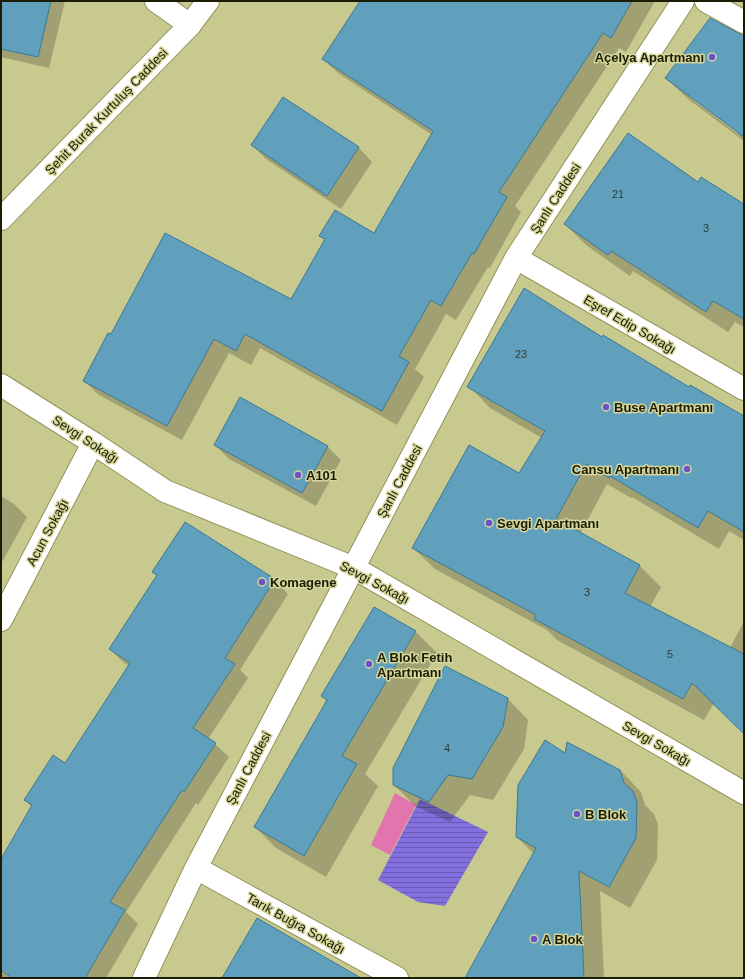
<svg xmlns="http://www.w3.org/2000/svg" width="745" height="979" viewBox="0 0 745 979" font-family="Arial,sans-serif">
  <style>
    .park { fill: #e274ae }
    .water { fill: url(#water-rules) }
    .shadow { fill: #0003; fill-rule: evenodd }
    .building { fill: #61a0bd; stroke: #3a7995 }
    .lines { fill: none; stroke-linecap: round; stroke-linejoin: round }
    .minor-casing { stroke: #93935b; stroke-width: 24 }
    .tertiary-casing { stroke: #93935b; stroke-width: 24 }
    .minor { stroke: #fff; stroke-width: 22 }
    .tertiary { stroke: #fff; stroke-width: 22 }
    .poi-dot { fill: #6b51ca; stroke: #d5d69b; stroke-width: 1.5 }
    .labels { text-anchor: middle; stroke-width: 3; stroke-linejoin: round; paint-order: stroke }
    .number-label { font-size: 11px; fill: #2d3d33 }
    .poi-label { font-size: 13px; font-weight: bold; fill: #1c1c05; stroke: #d5d69b; text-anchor: start }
    .street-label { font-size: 13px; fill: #1c1c05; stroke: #d5d69b }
  </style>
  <defs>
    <pattern id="water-rules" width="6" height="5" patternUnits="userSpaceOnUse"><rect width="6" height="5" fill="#8370de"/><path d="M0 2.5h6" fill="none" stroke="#6a5bb2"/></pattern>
  </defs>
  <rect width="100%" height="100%" fill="#c8c98f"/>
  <path class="park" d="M 395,793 L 416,805 L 390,855 L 371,845 Z"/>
  <path class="water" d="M 420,799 L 488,832 L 445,906 L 418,902 L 378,880 Z"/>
  <path class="shadow" d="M 1,1 L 65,1 L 49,68 L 1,57 Z
    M 361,1 L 655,1 L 626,52 L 619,48 L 515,206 L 521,212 L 490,268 L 488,267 L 456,320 L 446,314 L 415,369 L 424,377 L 397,425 L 260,348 L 251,365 L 229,353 L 182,440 L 99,395 L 84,381 L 111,335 L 291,301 L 326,241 L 321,236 L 375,234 L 432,135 L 338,73 L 323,59 Z
    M 744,37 L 744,141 L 688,99 L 666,78 ZM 689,94 L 739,132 L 738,134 L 689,97 Z
    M 284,98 L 359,148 L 372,162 L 341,209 L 266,159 L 252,145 Z
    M 698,183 L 744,205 L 744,327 L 735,322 L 728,332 L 633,271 L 630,276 L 586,245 L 565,224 Z
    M 602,338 L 689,388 L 744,418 L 744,540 L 729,531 L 719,549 L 632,497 L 631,498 L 607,484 L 580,534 L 640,566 L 661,587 L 650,607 L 730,648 L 744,621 L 744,733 L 714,703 L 704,720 L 557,640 L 547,630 L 435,569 L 413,548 L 520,474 L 542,438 L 490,408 L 469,386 Z
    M 215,445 L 328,447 L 341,460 L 316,506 L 229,459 Z
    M 1,496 L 14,504 L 27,517 L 1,564 Z
    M 185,523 L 275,580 L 288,594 L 240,670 L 248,678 L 208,739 L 215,744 L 229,757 L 198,805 L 196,803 L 126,912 L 138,924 L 106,978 L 1,978 L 1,861 L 32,807 L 25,800 L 65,764 L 129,666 L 124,663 L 110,649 L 158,576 L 154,572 Z
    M 374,608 L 416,632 L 437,653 L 365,774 L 378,786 L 326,877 L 276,848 L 255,827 L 327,701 L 322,696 Z
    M 507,698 L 528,720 L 524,749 L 493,800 L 470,795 L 450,822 L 415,806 L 394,785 Z
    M 566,754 L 620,770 L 641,792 L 645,805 L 654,814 L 658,824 L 657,860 L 630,908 L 600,891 L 604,978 L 469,978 L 534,854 L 517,837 Z"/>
  <path class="building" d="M 1,1 L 51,1 L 38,57 L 1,49 Z
    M 360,1 L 632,1 L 611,38 L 603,33 L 499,192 L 507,197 L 474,254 L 472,253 L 441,306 L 431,300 L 399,356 L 409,362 L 382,411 L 245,334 L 236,351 L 214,339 L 167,426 L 83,381 L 108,333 L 111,334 L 165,233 L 291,299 L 325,239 L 319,236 L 335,210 L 374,233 L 433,131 L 322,59 Z
    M 710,18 L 744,36 L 744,137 L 665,78 Z
    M 283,97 L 359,147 L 327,196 L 251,145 Z
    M 628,133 L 698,182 L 701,177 L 744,204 L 744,319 L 713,301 L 706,312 L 611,251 L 608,255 L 564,224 Z
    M 524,288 L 602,337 L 603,335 L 689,387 L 690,385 L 744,416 L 744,532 L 708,511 L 698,528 L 610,476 L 609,478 L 586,464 L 556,519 L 640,565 L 625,593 L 744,654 L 744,734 L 692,683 L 683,699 L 534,619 L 536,615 L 412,548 L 469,445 L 519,473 L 545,431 L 467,387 Z
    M 240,397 L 328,446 L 302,493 L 214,445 Z
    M 185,522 L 275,579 L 225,658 L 235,664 L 193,728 L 216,743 L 184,792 L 182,790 L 110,902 L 125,910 L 85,978 L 12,978 L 1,970 L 1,859 L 32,805 L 24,800 L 53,755 L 65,763 L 130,663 L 109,649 L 157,575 L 152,572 Z
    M 374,607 L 416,631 L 342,756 L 357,764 L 304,856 L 254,827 L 327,700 L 321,696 Z
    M 445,666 L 508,698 L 503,727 L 472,779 L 448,775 L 429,802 L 393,785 L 393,768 Z
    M 545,740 L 565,753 L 567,742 L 620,770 L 624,783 L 633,791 L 637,802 L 636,838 L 609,887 L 579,871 L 584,978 L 465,978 L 536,848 L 516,837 L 518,785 Z
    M 257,918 L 361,978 L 222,978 Z"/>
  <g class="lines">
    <g class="minor-casing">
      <path id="minor" d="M 156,1 L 190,25
        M 706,1 L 744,22
        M 516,258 L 744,389
        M 1,385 L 93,443 L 165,491 L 354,568 L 744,793
        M 1,620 L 93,443
        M 196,868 L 397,978
        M 144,978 L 196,868 L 516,258 L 683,1"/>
    </g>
    <g class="tertiary-casing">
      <path id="tertiary" d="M 1,219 L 190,25 L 208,1"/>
    </g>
    <use href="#minor" class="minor"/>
    <use href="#tertiary" class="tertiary"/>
  </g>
  <g class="poi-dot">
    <circle cx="712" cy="57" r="4"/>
    <circle cx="606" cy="407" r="4"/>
    <circle cx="687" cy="469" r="4"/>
    <circle cx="298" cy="475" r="4"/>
    <circle cx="489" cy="523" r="4"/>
    <circle cx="262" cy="582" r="4"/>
    <circle cx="369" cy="664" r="4"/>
    <circle cx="577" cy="814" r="4"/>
    <circle cx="534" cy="939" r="4"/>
  </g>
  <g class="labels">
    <g class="number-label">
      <text x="618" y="198">21</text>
      <text x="706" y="232">3</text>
      <text x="521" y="358">23</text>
      <text x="587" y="596">3</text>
      <text x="670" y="658">5</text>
      <text x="447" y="752">4</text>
    </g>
    <g class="poi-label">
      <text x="704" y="62" text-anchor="end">Açelya Apartmanı</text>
      <text x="614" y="412">Buse Apartmanı</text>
      <text x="679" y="474" text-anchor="end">Cansu Apartmanı</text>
      <text x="306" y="480">A101</text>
      <text x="497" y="528">Sevgi Apartmanı</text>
      <text x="270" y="587">Komagene</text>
      <text x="377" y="662">A Blok Fetih<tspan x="377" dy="15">Apartmanı</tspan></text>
      <text x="585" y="819">B Blok</text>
      <text x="542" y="944">A Blok</text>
    </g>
    <g class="street-label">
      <text transform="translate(106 111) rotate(-46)" y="5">Şehit Burak Kurtuluş Caddesi</text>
      <text transform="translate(555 198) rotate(-57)" y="5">Şanlı Caddesi</text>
      <text transform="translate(630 324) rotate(30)" y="5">Eşref Edip Sokağı</text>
      <text transform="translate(86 439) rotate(33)" y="5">Sevgi Sokağı</text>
      <text transform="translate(399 481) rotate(-62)" y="5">Şanlı Caddesi</text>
      <text transform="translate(47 532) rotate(-62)" y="5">Acun Sokağı</text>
      <text transform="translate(375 582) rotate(28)" y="5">Sevgi Sokağı</text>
      <text transform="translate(657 743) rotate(30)" y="5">Sevgi Sokağı</text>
      <text transform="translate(248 768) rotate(-62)" y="5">Şanlı Caddesi</text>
      <text transform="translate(296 923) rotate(29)" y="5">Tarık Buğra Sokağı</text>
    </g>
  </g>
  <rect width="745" height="979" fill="none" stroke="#1c1c05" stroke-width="4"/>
</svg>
